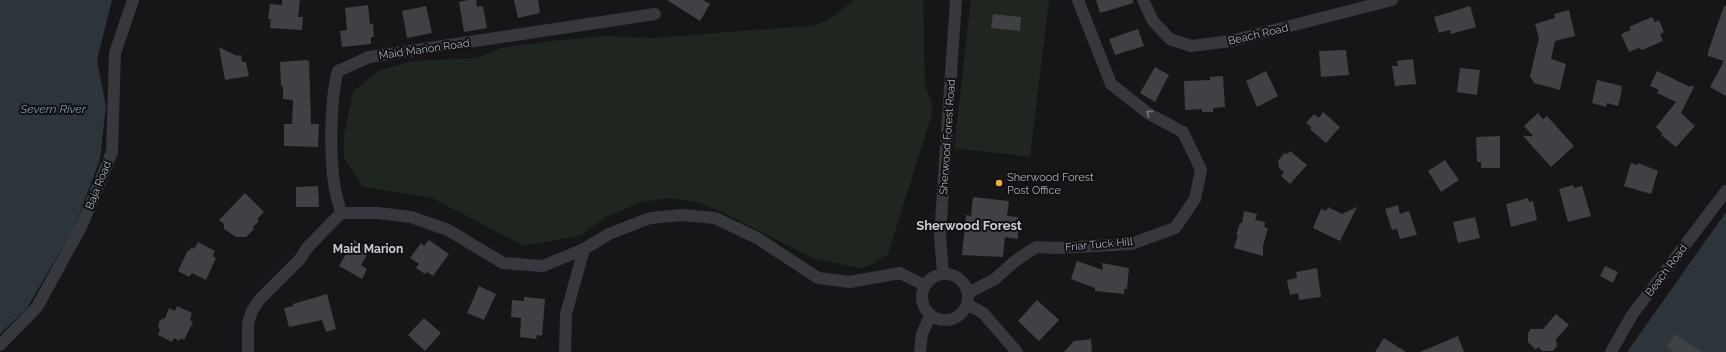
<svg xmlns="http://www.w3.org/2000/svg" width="1726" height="352" viewBox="0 0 1726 352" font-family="Raleway,sans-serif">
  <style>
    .green { fill: #1e261f }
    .water { fill: #2c353c }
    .building { fill: #404145 }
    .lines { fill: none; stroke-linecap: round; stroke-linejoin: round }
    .minor { stroke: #37383d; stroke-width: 12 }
    .oneway { stroke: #757881 }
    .poi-dot { fill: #f2b134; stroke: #111113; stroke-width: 1.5 }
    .labels { text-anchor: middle; stroke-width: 4; stroke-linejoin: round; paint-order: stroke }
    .street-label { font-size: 11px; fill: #a8adb8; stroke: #111113 }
    .poi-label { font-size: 11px; fill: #a8adb8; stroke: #111113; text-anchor: start }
    .water-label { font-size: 12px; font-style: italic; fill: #7f9bb3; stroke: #111113 }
    .neighbourhood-label { font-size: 12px; font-weight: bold; fill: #c9ccd4; stroke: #111113 }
    .quarter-label { font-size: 13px; font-weight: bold; fill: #c9ccd4; stroke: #111113 }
  </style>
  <rect width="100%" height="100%" fill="#161618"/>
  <path class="green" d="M 854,0 L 923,0 L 925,85 L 933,106 L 931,117 L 888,254 L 869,266 L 858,268 L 813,258 L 722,212 L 700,203 L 678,199 L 667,198 L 639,203 L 606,217 L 581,235 L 524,246 L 432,198 L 363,187 L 344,158 L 344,136 L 353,92 L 379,70 L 414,61 L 477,58 L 501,48 L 551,41 L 607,36 L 654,38 L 793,27 C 820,30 834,15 854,0 Z
    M 971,0 L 1049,0 L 1030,157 L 954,148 Z"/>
  <path class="water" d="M 0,0 L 112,0 L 97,60 L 106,106 L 100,159 L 75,226 L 27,308 L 0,334 Z
    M 1726,212 L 1726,352 L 1627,352 Z"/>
  <path class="building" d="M 282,0 L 300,0 L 298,17 L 303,17 L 302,30 L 270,28 L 271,19 L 268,19 L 270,4 L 282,5 Z
    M 468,0 L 476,0 L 477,7 L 483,6 L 487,28 L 464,32 L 459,2 Z
    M 514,0 L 538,0 L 540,13 L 518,18 Z
    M 667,0 L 703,0 L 710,4 L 700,21 Z
    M 1096,0 L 1133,0 L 1133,3 L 1100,13 Z
    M 368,5 L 370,24 L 373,24 L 374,37 L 371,37 L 371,44 L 342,47 L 340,31 L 347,30 L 345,8 Z
    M 426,6 L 432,33 L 407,38 L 402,11 Z
    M 1470,6 L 1476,27 L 1451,34 L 1450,30 L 1439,33 L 1434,17 Z
    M 1724,6 L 1726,6 L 1726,96 L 1710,87 L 1724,61 L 1708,56 L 1708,52 Z
    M 1569,10 L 1575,36 L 1555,41 L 1551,59 L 1566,64 L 1560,90 L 1534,83 L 1530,76 L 1539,38 L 1535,24 L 1555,18 L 1554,14 Z
    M 993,14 L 1021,17 L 1020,31 L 991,28 Z
    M 1652,17 L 1655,22 L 1659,20 L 1664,32 L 1660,34 L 1663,41 L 1642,50 L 1639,48 L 1629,52 L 1621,34 L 1631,30 L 1629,27 Z
    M 1138,29 L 1144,46 L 1115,55 L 1109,39 Z
    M 219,47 L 237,56 L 241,55 L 242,62 L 246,62 L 249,76 L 225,80 Z
    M 1346,50 L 1349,75 L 1321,77 L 1319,51 Z
    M 1413,59 L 1416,84 L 1395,86 L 1392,66 L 1398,66 L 1397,61 Z
    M 306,60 L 309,61 L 311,124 L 319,124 L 318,147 L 284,146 L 284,124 L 292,124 L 293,100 L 283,99 L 283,86 L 281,86 L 280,62 Z
    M 1155,67 L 1169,75 L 1155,102 L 1140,93 Z
    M 1460,68 L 1480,70 L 1477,95 L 1457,92 Z
    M 1266,71 L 1278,96 L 1257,107 L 1246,81 Z
    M 1657,71 L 1690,87 L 1692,85 L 1694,87 L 1681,113 L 1695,126 L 1676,147 L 1661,135 L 1663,134 L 1656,127 L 1676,102 L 1657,93 L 1659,90 L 1650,86 Z
    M 1223,76 L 1225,107 L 1213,108 L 1213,112 L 1202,112 L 1202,109 L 1185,110 L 1184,81 L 1210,80 L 1210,77 Z
    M 1597,80 L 1622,86 L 1621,89 L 1622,90 L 1618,106 L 1607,103 L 1606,107 L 1592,103 Z
    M 1323,112 L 1340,127 L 1326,143 L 1310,129 L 1311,127 L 1306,123 L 1314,114 L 1319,118 Z
    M 1538,113 L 1543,119 L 1547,116 L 1574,146 L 1551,167 L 1523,136 L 1533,136 L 1524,126 Z
    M 1500,136 L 1500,168 L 1481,168 L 1481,162 L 1477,162 L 1476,137 Z
    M 1290,151 L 1307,165 L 1290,184 L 1281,176 L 1284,172 L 1279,168 L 1278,161 L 1284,153 L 1287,154 Z
    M 1445,160 L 1459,180 L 1441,192 L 1428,171 Z
    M 1631,163 L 1638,165 L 1638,163 L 1658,171 L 1651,194 L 1624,186 Z
    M 1573,185 L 1574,188 L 1582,186 L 1591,216 L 1568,222 L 1559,189 Z
    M 318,186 L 319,207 L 296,207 L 296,187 Z
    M 245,193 L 264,212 L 258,218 L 258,222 L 253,227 L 253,230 L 246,237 L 236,237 L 224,229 L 224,224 L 219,220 Z
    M 973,197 L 1009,201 L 1007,216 L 1018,217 L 1018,239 L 1005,237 L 1003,257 L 962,255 L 966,215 L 971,216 Z
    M 1528,198 L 1529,202 L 1533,201 L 1537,220 L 1511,227 L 1506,204 Z
    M 1398,205 L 1400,214 L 1409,211 L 1417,235 L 1400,239 L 1397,229 L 1392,230 L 1385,209 Z
    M 1328,207 L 1342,214 L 1357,207 L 1340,241 L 1313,228 L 1321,209 L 1326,211 Z
    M 1244,211 L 1257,214 L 1255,220 L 1265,222 L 1264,227 L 1268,228 L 1263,246 L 1263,256 L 1234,248 L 1238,235 L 1236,235 L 1240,223 L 1242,223 Z
    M 1475,217 L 1480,238 L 1458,243 L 1453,222 Z
    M 354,240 L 370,249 L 361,265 L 367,269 L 362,279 L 339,266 Z
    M 429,240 L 449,254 L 433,276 L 427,272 L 425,274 L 416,268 L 419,264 L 410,258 L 421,243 L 424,246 Z
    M 198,242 L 215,251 L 213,256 L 216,258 L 206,280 L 192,273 L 189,277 L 178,271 L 188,250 L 190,251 L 191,247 L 194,249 Z
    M 1077,261 L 1103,270 L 1102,263 L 1129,268 L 1127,289 L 1124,289 L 1124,294 L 1095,291 L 1095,288 L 1071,279 Z
    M 1605,266 L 1618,272 L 1613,283 L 1600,276 Z
    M 1317,268 L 1321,297 L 1299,300 L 1298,293 L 1290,295 L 1287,280 L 1297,278 L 1296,272 Z
    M 479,286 L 496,294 L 484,320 L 467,313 Z
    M 327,294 L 336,329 L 326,332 L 322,320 L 289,327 L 284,308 L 293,306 L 293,304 Z
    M 524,297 L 545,299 L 542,336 L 537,335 L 536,339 L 520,337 L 521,318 L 511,317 L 512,300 L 524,301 Z
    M 1037,300 L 1059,320 L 1039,341 L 1018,321 Z
    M 177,306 L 192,313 L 190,320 L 193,322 L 184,340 L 181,338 L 179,341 L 174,338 L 172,342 L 158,335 L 160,330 L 158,326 L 160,320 L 165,318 L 169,308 L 175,311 Z
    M 1556,314 L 1569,325 L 1556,339 L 1557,346 L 1553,351 L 1542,351 L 1538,347 L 1536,350 L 1528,342 L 1528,333 L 1531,329 L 1543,329 Z
    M 424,318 L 441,333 L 425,351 L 408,335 Z
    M 1675,334 L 1702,352 L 1675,352 L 1667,347 Z
    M 1458,336 L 1464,352 L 1420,352 Z
    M 1384,338 L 1406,352 L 1375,352 Z
    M 1091,339 L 1092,352 L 1064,352 L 1074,341 Z"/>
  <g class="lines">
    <path class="minor" d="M 1143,0 L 1153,21 L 1170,39 L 1191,46 L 1231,41 L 1392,0
      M 341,213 C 339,203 335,193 334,183 C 330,155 330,97 338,71 L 369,57 L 655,14
      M 943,273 L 940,236 L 956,0
      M922 297a23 23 0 1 1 46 0a23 23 0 1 1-46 0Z
      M 968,293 L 995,279 L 1015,261 L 1036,247 L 1058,248 L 1131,244 L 1175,228 L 1195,199 L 1201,170 L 1183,132 L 1149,114 L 1111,84 L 1078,0
      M 967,304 L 983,313 L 1017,352
      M 0,345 L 37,307 L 82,225 L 112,152 L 115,53 L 133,0
      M 248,352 L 248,323 L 252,311 L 260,299 L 300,259 L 307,248 L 341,213 L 378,213 L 411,217 L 448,230 L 503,263 L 543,266 L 584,249 L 609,234 L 650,218 L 682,215 L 715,218 L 757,238 L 818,278 L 850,282 L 900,273 L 924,285
      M 565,352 L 566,314 L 584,249
      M 920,352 L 922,334 L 930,316
      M 1611,352 L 1632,315 L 1726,191"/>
  </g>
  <defs><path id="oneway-chevron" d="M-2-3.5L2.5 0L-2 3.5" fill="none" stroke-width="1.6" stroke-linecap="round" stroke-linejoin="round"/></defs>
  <use class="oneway" href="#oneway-chevron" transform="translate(1149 113) rotate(-146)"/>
  <circle class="poi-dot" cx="999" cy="183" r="4"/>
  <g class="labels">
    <g class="street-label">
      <text transform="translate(1258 34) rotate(-13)" y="4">Beach Road</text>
      <text transform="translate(424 49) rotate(-8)" y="4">Maid Marion Road</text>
      <text transform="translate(947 137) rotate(-86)" y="4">Sherwood Forest Road</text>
      <text transform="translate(98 185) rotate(-68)" y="4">Baja Road</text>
      <text transform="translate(1099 244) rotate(-5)" y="4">Friar Tuck Hill</text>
      <text transform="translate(1666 270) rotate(-53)" y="4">Beach Road</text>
    </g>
    <g class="poi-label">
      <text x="1007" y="181">Sherwood Forest<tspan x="1007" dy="13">Post Office</tspan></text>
    </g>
    <g class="water-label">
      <text x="53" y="113">Severn River</text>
    </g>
    <g class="neighbourhood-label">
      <text x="368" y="253">Maid Marion</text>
    </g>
    <g class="quarter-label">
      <text x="969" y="230">Sherwood Forest</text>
    </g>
  </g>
</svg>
